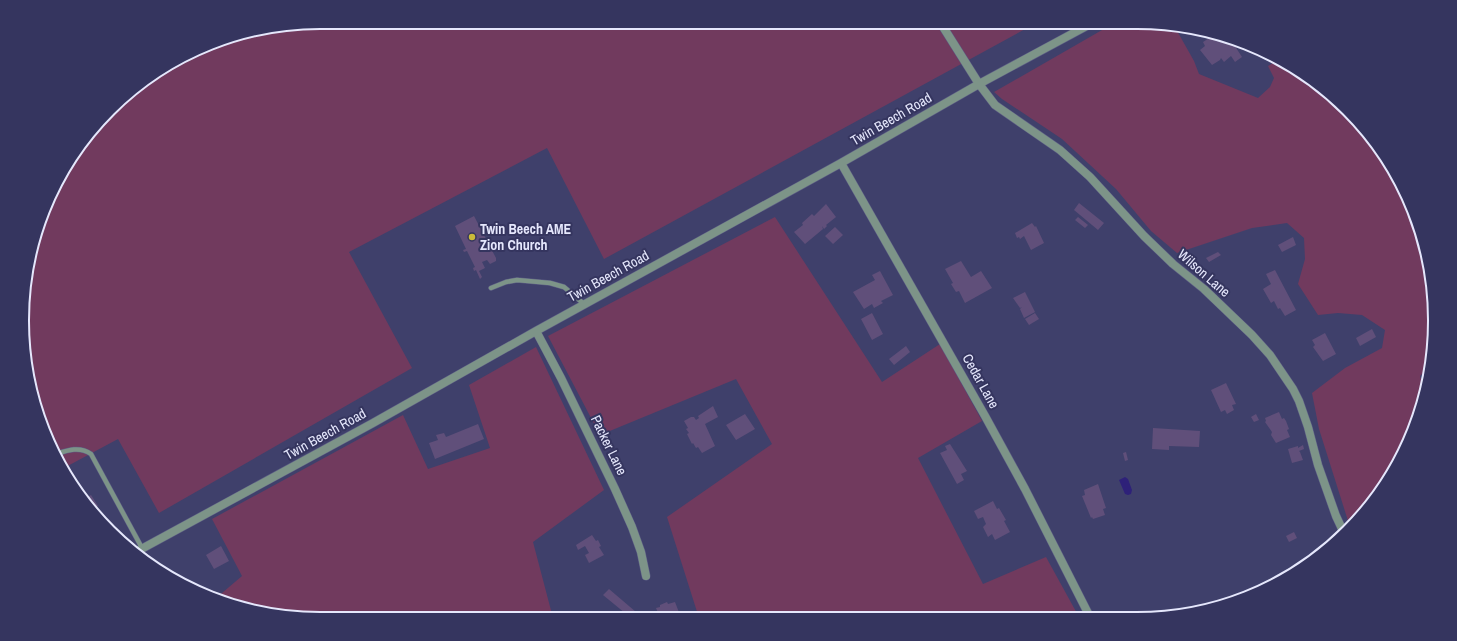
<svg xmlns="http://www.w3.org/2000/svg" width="1457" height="641" viewBox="0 0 1457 641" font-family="'Archivo Narrow',sans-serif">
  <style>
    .green { fill: #713a5e }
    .water { fill: #2e2179 }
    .building { fill: #604f7a }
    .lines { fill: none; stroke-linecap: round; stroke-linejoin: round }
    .lane-casing { stroke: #5d5e85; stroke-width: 5.5 }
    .street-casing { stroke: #5d5e85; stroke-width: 9 }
    .lane { stroke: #7d9488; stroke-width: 4.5 }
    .street { stroke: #7d9488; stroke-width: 8 }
    .poi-dot { fill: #caba3a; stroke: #35355f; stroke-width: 1.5 }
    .labels { text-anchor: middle; stroke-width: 4; stroke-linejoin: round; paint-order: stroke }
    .street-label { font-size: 14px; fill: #e5e7fc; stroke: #35355f }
    .poi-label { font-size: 14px; font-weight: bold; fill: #e5e7fc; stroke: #35355f; text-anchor: start }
    .rim { fill: none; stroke: #e5e7fc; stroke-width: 2 }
  </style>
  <rect width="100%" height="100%" fill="#3f406b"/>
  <path class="green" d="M 321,22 L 1038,22 L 604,259 L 547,148 L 349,252 L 412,368 L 159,513 L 118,439 L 62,469 L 28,379 L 22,320 L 28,262 L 62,171 L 124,96 L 171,62 L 224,38 Z
    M 1116,22 L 1137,22 L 1176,29 L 1194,61 L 1199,74 L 1258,98 L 1270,87 L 1274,78 L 1268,66 L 1280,59 L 1286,62 L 1333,96 L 1373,139 L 1404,189 L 1425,243 L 1434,301 L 1432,360 L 1431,365 L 1420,376 L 1425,393 L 1419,417 L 1385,487 L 1349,524 L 1319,429 L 1312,393 L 1345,368 L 1382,348 L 1385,330 L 1362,315 L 1338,313 L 1318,315 L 1298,284 L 1305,259 L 1304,238 L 1287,223 L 1252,228 L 1177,253 L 1151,231 L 1116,189 L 1062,139 L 1002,99 L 994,92 Z
    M 775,217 L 882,382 L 940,344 L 982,421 L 918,458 L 983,584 L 1046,557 L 1079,617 L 699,618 L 667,517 L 772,444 L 736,379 L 600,435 L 548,336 Z
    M 536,347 L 604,490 L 533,542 L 553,618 L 321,619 L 224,603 L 215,599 L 242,576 L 212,519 L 403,415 L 428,469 L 490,448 L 469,385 Z"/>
  <path class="water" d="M 1125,477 L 1128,479 L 1132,490 L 1131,494 L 1128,495 L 1125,494 L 1119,480 Z"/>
  <path class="building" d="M 1214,35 L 1229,37 L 1242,57 L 1235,62 L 1231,56 L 1224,62 L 1221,58 L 1220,60 L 1212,65 L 1200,50 L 1205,46 L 1203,42 Z
    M 1262,51 L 1272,56 L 1277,58 L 1270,63 Z
    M 1079,203 L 1104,223 L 1098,230 L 1074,210 Z
    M 826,204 L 836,217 L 826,225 L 827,226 L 824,229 L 822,226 L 823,229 L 805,244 L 794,232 L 803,225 L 802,223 L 812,214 L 814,216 Z
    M 474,216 L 496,258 L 496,261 L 490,264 L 487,260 L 482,262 L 485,268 L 479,271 L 482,277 L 480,279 L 476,270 L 474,271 L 473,268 L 475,267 L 467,251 L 464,252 L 463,250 L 466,249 L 455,226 Z
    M 1078,217 L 1088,225 L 1085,228 L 1075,220 Z
    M 1032,223 L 1035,227 L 1036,226 L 1044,243 L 1031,250 L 1024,236 L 1020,239 L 1019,237 L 1017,238 L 1015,233 Z
    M 835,227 L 843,235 L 833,244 L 825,236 Z
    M 1293,237 L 1296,245 L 1282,252 L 1278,245 Z
    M 1218,252 L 1221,255 L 1209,262 L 1206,258 Z
    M 961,261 L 971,277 L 981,271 L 992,288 L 965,303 L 959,291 L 956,292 L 951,284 L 953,283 L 945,269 Z
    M 1275,270 L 1296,310 L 1285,316 L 1280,308 L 1278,309 L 1274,301 L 1271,303 L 1263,289 L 1271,284 L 1266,274 Z
    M 880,271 L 893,295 L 881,301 L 883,303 L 874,308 L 872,304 L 864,309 L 853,292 L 875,280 L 872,275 Z
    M 1025,292 L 1035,312 L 1024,318 L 1020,309 L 1022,307 L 1020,308 L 1013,298 Z
    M 872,313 L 883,334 L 872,340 L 861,319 Z
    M 1035,313 L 1039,319 L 1029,325 L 1025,319 Z
    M 1372,329 L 1376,337 L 1360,346 L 1356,338 Z
    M 1325,333 L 1336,354 L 1323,361 L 1313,347 L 1315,345 L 1312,340 Z
    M 906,346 L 910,352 L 894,365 L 889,359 Z
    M 1226,383 L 1236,404 L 1232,405 L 1234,410 L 1227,414 L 1225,410 L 1221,412 L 1211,390 Z
    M 713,406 L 718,417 L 705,424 L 715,446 L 702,453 L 698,447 L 696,448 L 693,443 L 692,444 L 687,434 L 689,433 L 686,429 L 688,428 L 684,421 L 691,417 L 694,417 L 696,420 L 699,418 L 698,416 Z
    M 1279,412 L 1282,419 L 1284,418 L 1286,421 L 1289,429 L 1287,430 L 1290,437 L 1276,443 L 1271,435 L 1272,432 L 1265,422 L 1266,421 L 1265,418 Z
    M 745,414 L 755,429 L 736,440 L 726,425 Z
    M 1256,414 L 1259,420 L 1254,422 L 1251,417 Z
    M 478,424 L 484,439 L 435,459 L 429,443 L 438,440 L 436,435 L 444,433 L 446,437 Z
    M 1153,428 L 1200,431 L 1199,447 L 1169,446 L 1169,450 L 1152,449 Z
    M 950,444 L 967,471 L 961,474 L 964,480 L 957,484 L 940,453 L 947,450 L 945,446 Z
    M 1303,445 L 1304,449 L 1299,451 L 1300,452 L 1303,460 L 1292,463 L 1288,449 L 1298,446 L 1298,448 Z
    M 1126,452 L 1128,460 L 1125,461 L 1123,453 Z
    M 1098,484 L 1106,508 L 1103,509 L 1105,515 L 1093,519 L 1092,517 L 1091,518 L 1082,496 L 1085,495 L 1084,490 Z
    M 91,495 L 98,506 L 94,509 L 86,498 Z
    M 993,501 L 997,509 L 999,508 L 1006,520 L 1004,521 L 1010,532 L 995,540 L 992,534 L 988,537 L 983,527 L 986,524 L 983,517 L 978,519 L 974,511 Z
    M 1294,532 L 1297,538 L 1289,542 L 1286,536 Z
    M 592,535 L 596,541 L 598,540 L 601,546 L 599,547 L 604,555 L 589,563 L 585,555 L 589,553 L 585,546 L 578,550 L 576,545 Z
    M 221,546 L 229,561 L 214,569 L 206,555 Z
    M 609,589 L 636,612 L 631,618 L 603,595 Z
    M 667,602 L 668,604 L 675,602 L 680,615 L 671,618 L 660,618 L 656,608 L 660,607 L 660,605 Z"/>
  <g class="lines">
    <g class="lane-casing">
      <path id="lane" d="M 491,288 L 506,282 L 517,280 L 550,283 L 564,287 L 584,304
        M 56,454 C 68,450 80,446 91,454 L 142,548"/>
    </g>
    <g class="street-casing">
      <path id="street" d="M 940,22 L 979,84 L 995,105 L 1060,150 L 1090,177 L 1144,236 L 1173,264 L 1204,289 L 1252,335 L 1270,355 L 1293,389 L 1299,401 L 1308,427 L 1318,465 L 1336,516 L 1343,531
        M 841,163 L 985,416 L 1025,489 L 1090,617
        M 536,331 L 561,378 L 615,489 L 632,527 L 641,552 L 646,576
        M 134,553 L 373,423 L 536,331 L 841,163 L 979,84 L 1094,22"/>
    </g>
    <use href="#lane" class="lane"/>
    <use href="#street" class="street"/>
  </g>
  <circle class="poi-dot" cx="472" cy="237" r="4"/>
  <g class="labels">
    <g class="street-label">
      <text transform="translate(891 119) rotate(-30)" y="5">Twin Beech Road</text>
      <text transform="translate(1204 273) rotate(41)" y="5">Wilson Lane</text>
      <text transform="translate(608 276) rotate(-29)" y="5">Twin Beech Road</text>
      <text transform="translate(981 381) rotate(61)" y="5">Cedar Lane</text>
      <text transform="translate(325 434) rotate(-29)" y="5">Twin Beech Road</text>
      <text transform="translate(609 445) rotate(64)" y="5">Packer Lane</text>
    </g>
    <g class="poi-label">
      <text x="480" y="234">Twin Beech AME<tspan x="480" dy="16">Zion Church</tspan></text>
    </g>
  </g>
  <path d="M0 0H1457V641H0ZM320 29H1137A291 291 0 0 1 1428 320V321A291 291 0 0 1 1137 612H320A291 291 0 0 1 29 321V320A291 291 0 0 1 320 29Z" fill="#35355f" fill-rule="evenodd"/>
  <path class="rim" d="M320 29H1137A291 291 0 0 1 1428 320V321A291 291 0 0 1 1137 612H320A291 291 0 0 1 29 321V320A291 291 0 0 1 320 29Z"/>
</svg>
